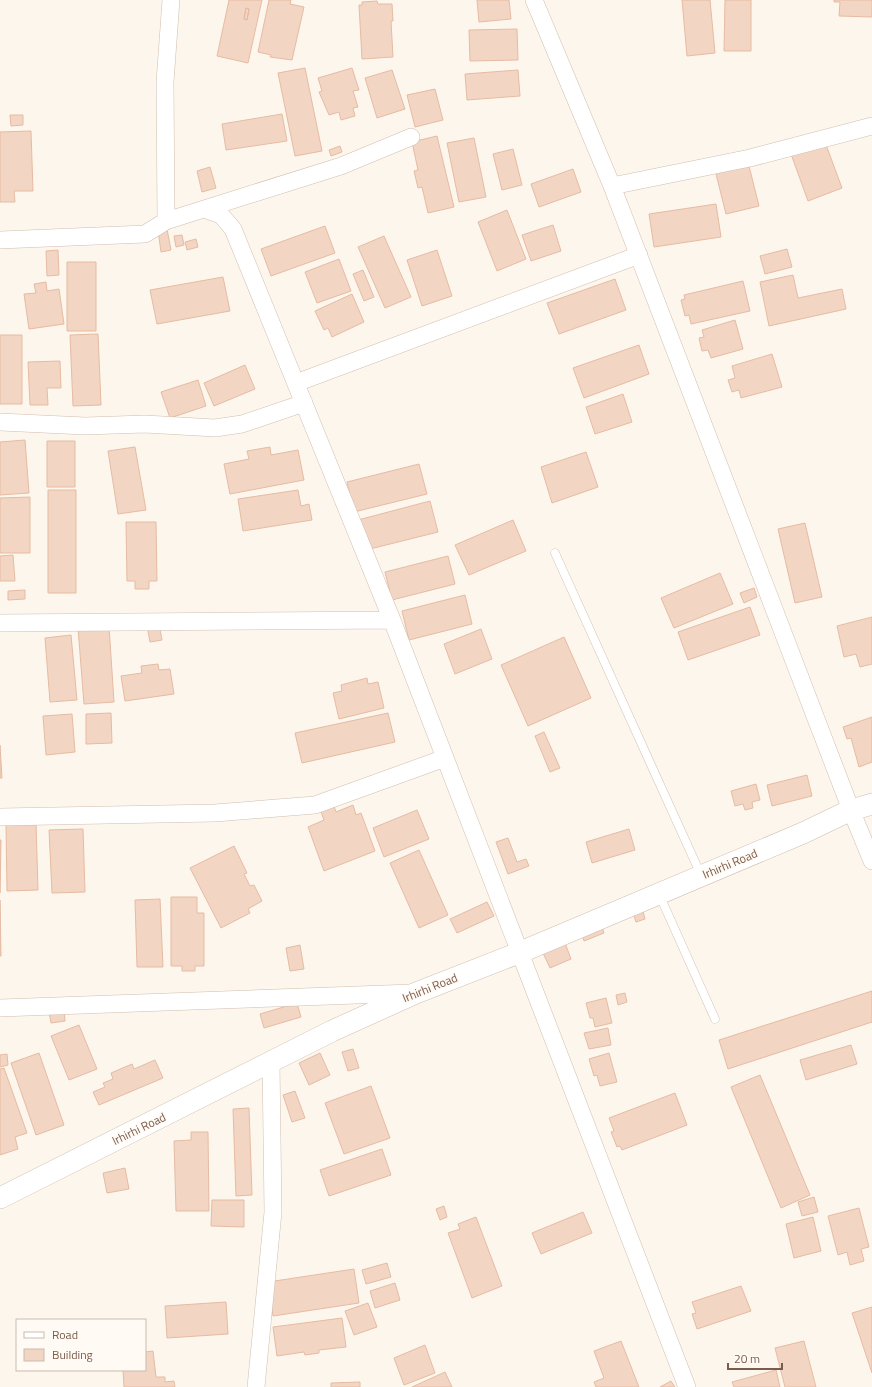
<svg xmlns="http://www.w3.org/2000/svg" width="872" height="1387" viewBox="0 0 872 1387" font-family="'Titillium Web',sans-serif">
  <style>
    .building { fill: #f3d5c3; stroke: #e6bba3; fill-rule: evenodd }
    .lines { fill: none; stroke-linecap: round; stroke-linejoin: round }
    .service-casing { stroke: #d1beb0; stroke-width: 9 }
    .minor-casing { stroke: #d1beb0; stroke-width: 18 }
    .tertiary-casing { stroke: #d1beb0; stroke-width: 22 }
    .service { stroke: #fff; stroke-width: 8 }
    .minor { stroke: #fff; stroke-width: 17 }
    .tertiary { stroke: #fff; stroke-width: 21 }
    .labels { text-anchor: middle; stroke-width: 3; stroke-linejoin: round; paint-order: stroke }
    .street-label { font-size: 12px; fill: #7a5c4d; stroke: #fffaf3 }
  </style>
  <rect width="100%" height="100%" fill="#fdf6ec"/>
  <path class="building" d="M 229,0 L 262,0 L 248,63 L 217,56 ZM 246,8 L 249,9 L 247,20 L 244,19 Z
    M 269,0 L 291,0 L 290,4 L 304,7 L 292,60 L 270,57 L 271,55 L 258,52 Z
    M 477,0 L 509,0 L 511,19 L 479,22 Z
    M 682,0 L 710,0 L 715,53 L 687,56 Z
    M 725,0 L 751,0 L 751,51 L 724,51 Z
    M 834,0 L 872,0 L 872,17 L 839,16 L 840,2 L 834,2 Z
    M 377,1 L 378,4 L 392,4 L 393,21 L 391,21 L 393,57 L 362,59 L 359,5 L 362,5 L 362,2 Z
    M 246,8 L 249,9 L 247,20 L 244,19 Z
    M 517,29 L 518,60 L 470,61 L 469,30 Z
    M 305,68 L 322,151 L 295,156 L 278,73 Z
    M 352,68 L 359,90 L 353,91 L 358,107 L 353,108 L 355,116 L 341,120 L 339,112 L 329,115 L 319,92 L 322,91 L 318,78 Z
    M 392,70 L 405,109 L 377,118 L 365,78 Z
    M 518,70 L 520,96 L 467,100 L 465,74 Z
    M 435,89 L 443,120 L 415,127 L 407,95 Z
    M 282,114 L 287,141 L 226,150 L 222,124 Z
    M 10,115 L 23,115 L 23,125 L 11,126 Z
    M 31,131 L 33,191 L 14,191 L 15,202 L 0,202 L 0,132 Z
    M 437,136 L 454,207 L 428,213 L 422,187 L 418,188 L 414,171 L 418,170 L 412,142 Z
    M 474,138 L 486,197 L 459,202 L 447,143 Z
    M 825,142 L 842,188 L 808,201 L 791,154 Z
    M 340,146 L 342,152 L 331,156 L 329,150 Z
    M 513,149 L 522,185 L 502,190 L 493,154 Z
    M 748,162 L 759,206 L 726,214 L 715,170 Z
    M 210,167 L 216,188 L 202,192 L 197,171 Z
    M 573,169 L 581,192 L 539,207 L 531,184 Z
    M 716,204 L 721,237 L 654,247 L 649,214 Z
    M 507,210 L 526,259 L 497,271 L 478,222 Z
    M 553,225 L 561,251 L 531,261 L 522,235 Z
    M 325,226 L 335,253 L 271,276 L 261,249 Z
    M 167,229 L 171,250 L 161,252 L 158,230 Z
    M 182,235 L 184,245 L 176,247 L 174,236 Z
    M 384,236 L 411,297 L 385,308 L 358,247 Z
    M 196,239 L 198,247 L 187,250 L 185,242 Z
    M 787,249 L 792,267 L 765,274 L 760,256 Z
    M 58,250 L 59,275 L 47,276 L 46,251 Z
    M 437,250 L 452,296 L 422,306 L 407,260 Z
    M 339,259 L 351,291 L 317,303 L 305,272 Z
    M 67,262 L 96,262 L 96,331 L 67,331 Z
    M 363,270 L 374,297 L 364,301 L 353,274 Z
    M 793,275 L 798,298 L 842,289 L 846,309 L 769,326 L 760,282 Z
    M 223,277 L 230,311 L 157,324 L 150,290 Z
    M 615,279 L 626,310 L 559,334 L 547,303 Z
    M 743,281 L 750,311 L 691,324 L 689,315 L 685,316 L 681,300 L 685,299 L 684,295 Z
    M 46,282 L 47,291 L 59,289 L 64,324 L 29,329 L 24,294 L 36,293 L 34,284 Z
    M 352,294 L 364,322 L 332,337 L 328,328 L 324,330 L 315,311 Z
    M 735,320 L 743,349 L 711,358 L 708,350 L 702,351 L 699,338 L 704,337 L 702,330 Z
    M 98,334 L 101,405 L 73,406 L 70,335 Z
    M 0,335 L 22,335 L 22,404 L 0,404 Z
    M 639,345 L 649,374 L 584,398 L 573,368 Z
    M 772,354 L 782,387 L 741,398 L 739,390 L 732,392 L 728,380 L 735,378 L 732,366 Z
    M 60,361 L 61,388 L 47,388 L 48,405 L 30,405 L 28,362 Z
    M 245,365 L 255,389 L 214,406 L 204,383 Z
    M 198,380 L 206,406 L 170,418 L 161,392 Z
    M 623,394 L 632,422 L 595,434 L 586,407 Z
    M 25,440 L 29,493 L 0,495 L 0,442 Z
    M 47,441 L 75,441 L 75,487 L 47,487 Z
    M 135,447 L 146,510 L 118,514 L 108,451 Z
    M 270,447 L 271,455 L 298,450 L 304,480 L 230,494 L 224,464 L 249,459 L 247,451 Z
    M 586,452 L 598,487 L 552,503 L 541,467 Z
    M 419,464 L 427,494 L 354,512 L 347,482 Z
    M 48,490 L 76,490 L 76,593 L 48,593 Z
    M 298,490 L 301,506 L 309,504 L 312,520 L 243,531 L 238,499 Z
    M 30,497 L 30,553 L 0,553 L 0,498 Z
    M 430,501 L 438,532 L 366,550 L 358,520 Z
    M 513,520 L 526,551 L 469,575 L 455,545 Z
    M 126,522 L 156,522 L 157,581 L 149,581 L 149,589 L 135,589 L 135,581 L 127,581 Z
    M 805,523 L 822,597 L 795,603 L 778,529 Z
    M 13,555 L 15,581 L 0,581 L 0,556 Z
    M 448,556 L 455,584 L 392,600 L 385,572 Z
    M 720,573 L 733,604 L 674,628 L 661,598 Z
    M 754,588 L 757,597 L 744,603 L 740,593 Z
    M 25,590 L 25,599 L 8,600 L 8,591 Z
    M 465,595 L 472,624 L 409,640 L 402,611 Z
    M 750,607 L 760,635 L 688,660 L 678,632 Z
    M 872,617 L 872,664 L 860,667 L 856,654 L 844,657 L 837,626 Z
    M 159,624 L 162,640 L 150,642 L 147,626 Z
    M 109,626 L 114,702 L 84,704 L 78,628 Z
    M 481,629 L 492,659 L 455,674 L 444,644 Z
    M 71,635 L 77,700 L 50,702 L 45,638 Z
    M 564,637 L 591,698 L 528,726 L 501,665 Z
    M 158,664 L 159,670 L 170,669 L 174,694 L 125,701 L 121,676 L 142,673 L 141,666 Z
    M 367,678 L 368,684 L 378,682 L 384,708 L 339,719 L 333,693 L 342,691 L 341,685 Z
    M 111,713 L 112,743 L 86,744 L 86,714 Z
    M 388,713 L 395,742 L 302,763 L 295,733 Z
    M 72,714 L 75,752 L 46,755 L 43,716 Z
    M 872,717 L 872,762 L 859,767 L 851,738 L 847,739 L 843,727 Z
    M 544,732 L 560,768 L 550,772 L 535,736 Z
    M 0,745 L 2,778 L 0,778 Z
    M 807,775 L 812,796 L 772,806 L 767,785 Z
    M 756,784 L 760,800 L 752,802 L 753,808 L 745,810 L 743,804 L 735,806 L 731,791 Z
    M 333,804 L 336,812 L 353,805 L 356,815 L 361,813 L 375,851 L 324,871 L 308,827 L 324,820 L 320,809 Z
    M 417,810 L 429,839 L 384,857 L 373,828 Z
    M 36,823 L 38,890 L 7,891 L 6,824 Z
    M 83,829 L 85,892 L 52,893 L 49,830 Z
    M 629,829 L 635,850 L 592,863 L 586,842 Z
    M 508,838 L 517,862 L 526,859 L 529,866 L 508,874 L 496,842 Z
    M 0,840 L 1,840 L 0,893 Z
    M 234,846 L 247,873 L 244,874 L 250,886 L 254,885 L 262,901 L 248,909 L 250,913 L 221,928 L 190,868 Z
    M 419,850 L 448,915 L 419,928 L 390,863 Z
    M 171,897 L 197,897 L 197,913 L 204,913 L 204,966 L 195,966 L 195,971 L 182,971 L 182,966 L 171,966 Z
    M 160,899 L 163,967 L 137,967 L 135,900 Z
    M 0,900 L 1,956 L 0,956 Z
    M 487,902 L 494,916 L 457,933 L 450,919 Z
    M 642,908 L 645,919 L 636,922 L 632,910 Z
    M 601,924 L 604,933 L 584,941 L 581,931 Z
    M 565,943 L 571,959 L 550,968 L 543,953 Z
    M 300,945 L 304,969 L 290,971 L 286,948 Z
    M 872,991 L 872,1022 L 728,1069 L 719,1040 Z
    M 625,993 L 627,1002 L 618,1005 L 616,995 Z
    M 606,998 L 612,1023 L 595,1027 L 593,1018 L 590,1018 L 586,1003 Z
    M 297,1003 L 301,1017 L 264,1028 L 260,1014 Z
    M 64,1010 L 65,1021 L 51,1023 L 49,1012 Z
    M 79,1025 L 97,1069 L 69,1080 L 51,1036 Z
    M 608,1028 L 611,1045 L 589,1049 L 584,1033 Z
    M 851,1045 L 857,1064 L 806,1080 L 800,1060 Z
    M 353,1049 L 359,1068 L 348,1071 L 342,1052 Z
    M 39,1053 L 64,1125 L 36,1135 L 11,1063 Z
    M 320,1053 L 330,1075 L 309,1085 L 299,1063 Z
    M 609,1053 L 617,1082 L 600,1086 L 597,1075 L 594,1076 L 589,1059 Z
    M 7,1054 L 8,1065 L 0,1067 L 0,1055 Z
    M 155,1060 L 163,1078 L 99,1105 L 93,1092 L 105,1087 L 103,1083 L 113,1079 L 111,1073 L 132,1064 L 134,1069 Z
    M 4,1068 L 27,1133 L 15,1137 L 18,1149 L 0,1155 L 0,1069 Z
    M 760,1075 L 810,1195 L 781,1208 L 731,1087 Z
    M 371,1086 L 390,1138 L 344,1154 L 325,1103 Z
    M 295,1091 L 305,1118 L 292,1122 L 283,1095 Z
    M 675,1093 L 687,1125 L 622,1150 L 620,1146 L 617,1147 L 611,1132 L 614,1131 L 609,1118 Z
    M 249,1108 L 252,1195 L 236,1196 L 233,1109 Z
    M 191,1132 L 208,1132 L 209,1211 L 176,1211 L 174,1141 L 191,1140 Z
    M 382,1149 L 391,1175 L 329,1196 L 320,1170 Z
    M 125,1168 L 129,1189 L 107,1193 L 103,1173 Z
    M 814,1197 L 818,1212 L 802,1216 L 798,1202 Z
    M 212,1200 L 244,1200 L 244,1227 L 211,1226 Z
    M 444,1206 L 447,1217 L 440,1220 L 436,1209 Z
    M 859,1208 L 869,1247 L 861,1249 L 864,1261 L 850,1265 L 847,1252 L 838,1255 L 828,1216 Z
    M 583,1212 L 592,1233 L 541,1254 L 532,1233 Z
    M 476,1217 L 502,1286 L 472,1298 L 448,1233 L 460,1229 L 458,1224 Z
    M 813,1217 L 821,1251 L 794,1258 L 786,1224 Z
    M 387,1263 L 391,1277 L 366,1284 L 362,1270 Z
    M 354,1269 L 359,1303 L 273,1316 L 268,1282 Z
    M 395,1283 L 400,1300 L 375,1308 L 370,1291 Z
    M 741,1286 L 751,1311 L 697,1329 L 692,1314 L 696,1313 L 692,1302 Z
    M 226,1302 L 228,1334 L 167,1338 L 165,1306 Z
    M 368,1303 L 377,1327 L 354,1335 L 345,1311 Z
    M 872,1307 L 872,1373 L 852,1313 Z
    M 342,1318 L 346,1347 L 319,1350 L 319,1353 L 305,1355 L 304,1352 L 277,1356 L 273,1327 Z
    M 621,1341 L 639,1387 L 596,1387 L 594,1382 L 604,1378 L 594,1351 Z
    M 804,1341 L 816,1387 L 785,1387 L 775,1348 Z
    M 425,1345 L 435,1373 L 404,1385 L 394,1358 Z
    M 153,1351 L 156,1377 L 165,1377 L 165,1382 L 174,1381 L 175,1387 L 124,1387 L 123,1370 L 145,1370 L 145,1352 Z
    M 776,1370 L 780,1387 L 734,1387 L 732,1382 Z
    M 445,1372 L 452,1387 L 412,1387 Z
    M 671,1381 L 675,1387 L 660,1387 Z
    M 360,1382 L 360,1387 L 331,1387 L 331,1383 Z"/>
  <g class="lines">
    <g class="service-casing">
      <path id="service" d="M 555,553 L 701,875
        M 659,894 L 715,1019"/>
    </g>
    <g class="minor-casing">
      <path id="minor" d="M 534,0 L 612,186 L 851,810 L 872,861
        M 612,186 L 750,158 L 872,126
        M 204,209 L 341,166 L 411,137
        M 166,221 L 165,82 L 171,0
        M 0,240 L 145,234 L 166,221 L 204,209 L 221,215 L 233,229 L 392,620 L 687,1387
        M 296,383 L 639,255
        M 0,422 L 85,426 L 145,424 L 215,428 L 242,424 L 304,403
        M 0,623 L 392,620
        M 0,817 L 215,813 L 315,805 L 445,758
        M 0,1008 L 412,993
        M 256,1387 L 273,1212 L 271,1062"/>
    </g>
    <g class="tertiary-casing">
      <path id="tertiary" d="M 0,1198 L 332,1031 L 416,993 L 521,952 L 803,833 L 851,810 L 872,804"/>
    </g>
    <use href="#service" class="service"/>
    <use href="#minor" class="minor"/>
    <use href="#tertiary" class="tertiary"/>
  </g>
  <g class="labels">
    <g class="street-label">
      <text transform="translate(730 864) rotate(-23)" y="4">Irhirhi Road</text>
      <text transform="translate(430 988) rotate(-22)" y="4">Irhirhi Road</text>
      <text transform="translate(139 1129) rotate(-26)" y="4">Irhirhi Road</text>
    </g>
  </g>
  <rect x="16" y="1319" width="130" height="52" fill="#fffaf3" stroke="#cabbb1"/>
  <rect x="24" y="1332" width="20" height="6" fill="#ffffff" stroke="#cabbb1"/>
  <text x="52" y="1339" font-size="12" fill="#7a5c4d">Road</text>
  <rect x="24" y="1349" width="20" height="12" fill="#f3d5c3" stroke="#cabbb1"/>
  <text x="52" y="1359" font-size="12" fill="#7a5c4d">Building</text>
  <path d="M728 1363v6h54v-6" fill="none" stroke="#7a5c4d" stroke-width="2"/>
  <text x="734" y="1363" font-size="12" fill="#7a5c4d" stroke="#fffaf3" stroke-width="3" paint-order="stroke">20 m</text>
</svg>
